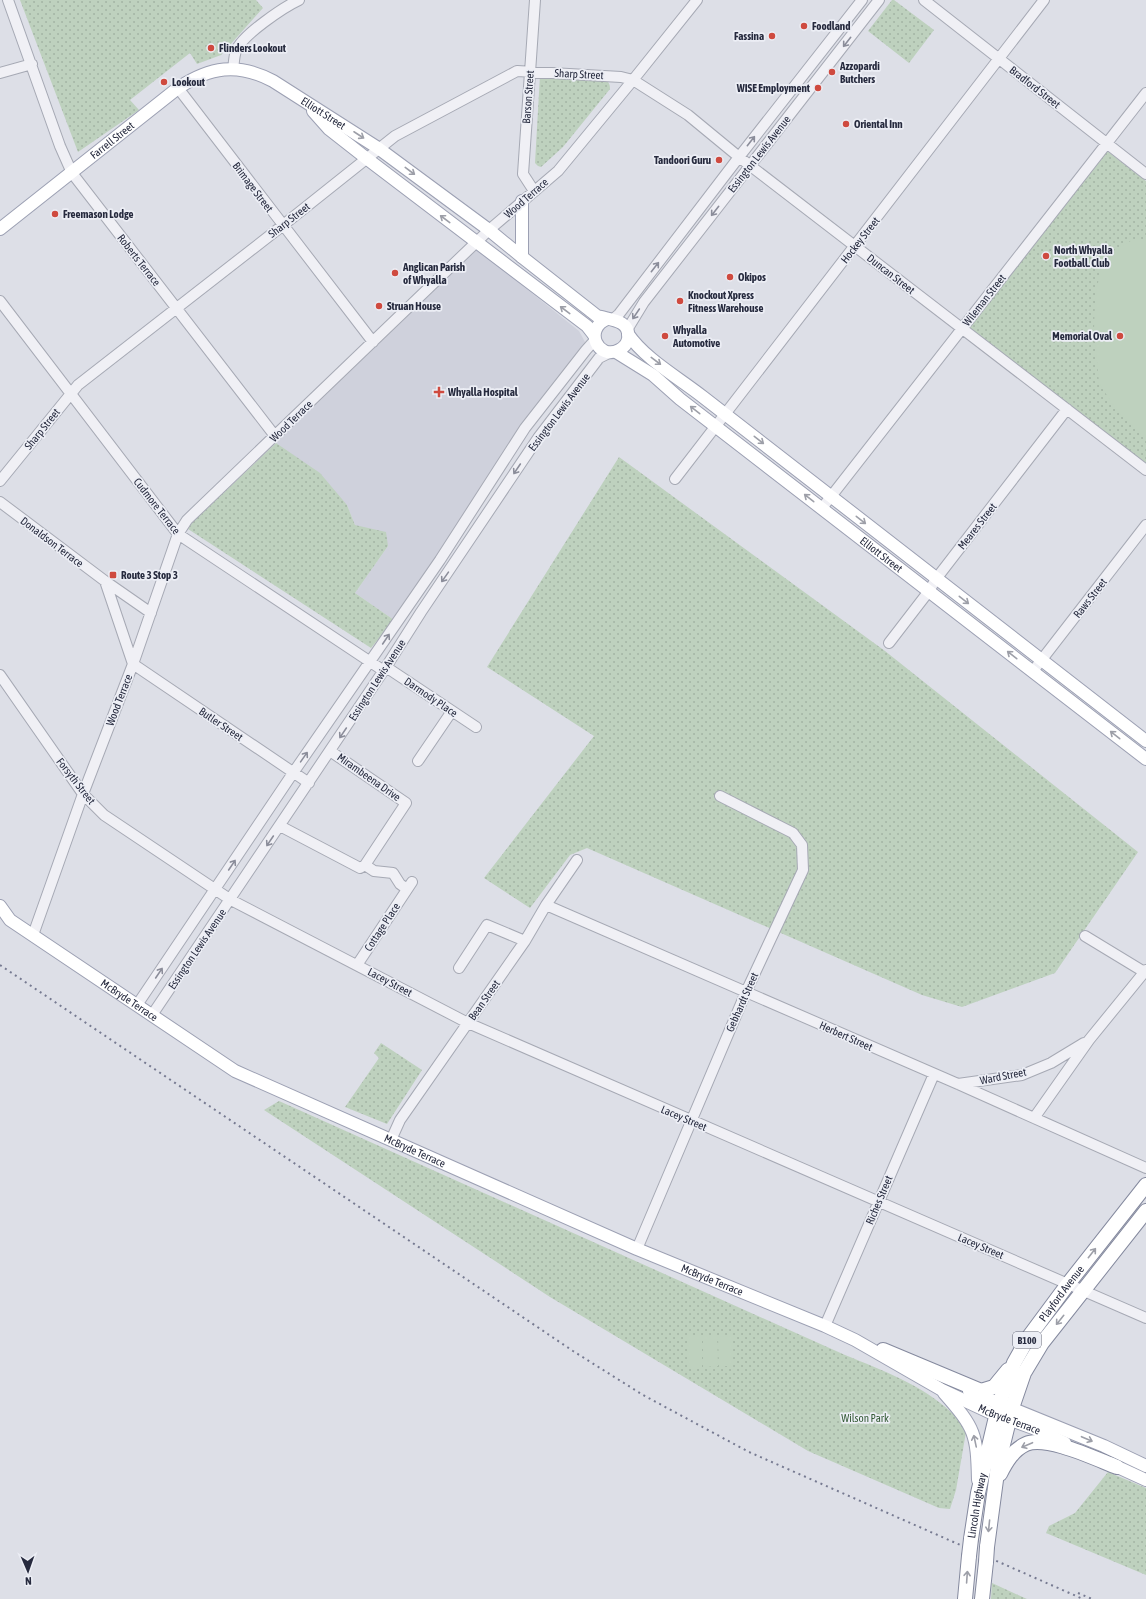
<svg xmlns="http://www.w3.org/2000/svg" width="1146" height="1599" viewBox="0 0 1146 1599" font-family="'Asap Condensed',sans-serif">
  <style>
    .built { fill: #cfd1dc }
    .grass { fill: url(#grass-dots) }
    .pitch { fill: #bed1be }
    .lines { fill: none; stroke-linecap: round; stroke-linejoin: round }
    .minor-casing { stroke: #a6a9b4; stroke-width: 12 }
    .major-casing { stroke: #9ca0b3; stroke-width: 14 }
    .highway-casing { stroke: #84899e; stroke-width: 16 }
    .minor { stroke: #f0f0f5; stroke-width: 10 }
    .major { stroke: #fff; stroke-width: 12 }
    .highway { stroke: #fff; stroke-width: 14 }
    .rail { stroke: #767a91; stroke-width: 2; stroke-dasharray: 2 4; stroke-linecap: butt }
    .highway-bridge-casing { stroke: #84899e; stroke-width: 16; stroke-linecap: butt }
    .highway-bridge { stroke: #fff; stroke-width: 14 }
    .oneway { stroke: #8b8d9a }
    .oneway2 { stroke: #9d9fa8 }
    .poi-dot { fill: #cf4a3f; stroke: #eceef5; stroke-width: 1.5 }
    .labels { text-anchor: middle; stroke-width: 3.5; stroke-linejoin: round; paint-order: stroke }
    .shield { fill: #eceef5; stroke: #616575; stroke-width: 1 }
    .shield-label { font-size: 10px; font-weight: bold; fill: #262a3e }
    .poi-label { font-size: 11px; font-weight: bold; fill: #262a3e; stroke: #eceef5; text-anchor: start }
    .street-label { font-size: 11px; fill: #262a3e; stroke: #eceef5 }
    .park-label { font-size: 11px; fill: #335a35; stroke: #eceef5 }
  </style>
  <defs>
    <pattern id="grass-dots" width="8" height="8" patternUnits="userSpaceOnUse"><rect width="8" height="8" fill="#bed1be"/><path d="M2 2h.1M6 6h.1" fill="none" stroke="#a3b4a4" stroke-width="1.8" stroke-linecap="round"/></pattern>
  </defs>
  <rect width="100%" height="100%" fill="#dddfe7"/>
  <path class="built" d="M 477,249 L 579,331 L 585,342 L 583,348 L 516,436 L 394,620 L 355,593 L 388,546 L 355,525 L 347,505 L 276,443 Z"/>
  <path class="grass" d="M 20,0 L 256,0 L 263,8 L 221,55 L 197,64 L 190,53 L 130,100 L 139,110 L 78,152 Z
    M 892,0 L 894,0 L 934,30 L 909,63 L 868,31 Z
    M 540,75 L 604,79 C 609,82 610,84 610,89 L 563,147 L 541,167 L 538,166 L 535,163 Z
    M 1107,151 L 1146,181 L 1146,466 L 968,330 Z
    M 276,443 L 320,473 L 347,505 L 355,525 L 386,532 L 388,546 L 355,593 L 394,620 L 371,648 L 188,529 L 191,524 Z
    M 619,457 L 885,651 L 1138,852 L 1055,973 L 962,1007 L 922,995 L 587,848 L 570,855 L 530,908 L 484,878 L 594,736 L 487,667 Z
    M 381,1043 L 422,1070 L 387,1124 L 345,1107 L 379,1058 L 374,1053 Z
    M 279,1101 L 845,1355 C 882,1370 922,1385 951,1412 C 957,1417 961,1425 966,1432 L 956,1490 L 950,1509 L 939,1508 L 808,1451 L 550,1297 L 264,1110 Z
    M 1108,1472 L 1146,1488 L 1146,1575 L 1046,1533 L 1049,1526 L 1075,1513 Z
    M 992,1583 L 1027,1599 L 991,1599 Z"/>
  <path class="pitch" d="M 1134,239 L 1146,239 L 1146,436 L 1141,434 L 1117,411 L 1099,383 L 1094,329 L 1095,302 L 1101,264 L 1110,253 Z
    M 733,1336 L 733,1366 L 719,1366 L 718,1337 Z
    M 687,1337 L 702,1337 L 702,1367 L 688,1367 Z
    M 703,1337 L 717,1337 L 718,1366 L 703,1367 Z"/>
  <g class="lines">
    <g class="minor-casing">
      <path id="minor" d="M 8,0 L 60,146 L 72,173 L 275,436
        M 924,0 L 1146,174
        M 233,69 C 234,63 234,56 236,51 C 242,35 284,7 299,0
        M 0,73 L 32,64
        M 178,88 L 373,342
        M 534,191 L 523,174 L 535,0
        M 0,301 L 178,534 L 384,671
        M 613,319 L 619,314 L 739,157 L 862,0
        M 627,330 L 644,302 L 879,0
        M 675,479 L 1044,0
        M 0,481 L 78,385 L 282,226 L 395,136 L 517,71 L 621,77 L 633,80 L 688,115 L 739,157 L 1146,470
        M 0,502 L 105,581 L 151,613
        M 822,508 L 1146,93
        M 105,581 L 133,664 L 309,783
        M 889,643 L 929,591 L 936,579 L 1067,409
        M 386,667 L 476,727
        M 1033,671 L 1146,525
        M 0,675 L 83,794 L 104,815 L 231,900 L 468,1023 L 1146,1318
        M 418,761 L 452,711
        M 280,826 L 360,868 L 365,865 L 406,803 L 330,751
        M 365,865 L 374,871 L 393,873 L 400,884 L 407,889
        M 546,905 L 958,1084 L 1146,1168
        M 33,935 L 83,794 L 133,664 L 178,534 L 187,520 L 489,230 L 558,171 L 633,80 L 697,0
        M 1085,936 L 1146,973
        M 357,965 L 412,882
        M 459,968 L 487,925 L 525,941
        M 137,1005 L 293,773 L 440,560 L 525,428 L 586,350 L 595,340
        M 152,1015 L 386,667 L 421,612 L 538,438 L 599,358 L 611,352
        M 958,1084 L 1022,1075 L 1051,1063 L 1084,1043
        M 1034,1118 L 1089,1040 L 1146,970
        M 391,1140 L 400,1120 L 525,941 L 546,905 L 577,860
        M 637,1249 L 746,992 L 803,870 L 802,845 L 793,833 L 720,796
        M 825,1326 L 934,1074"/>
    </g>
    <g class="major-casing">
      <g id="major">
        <path d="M 313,111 L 329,129 L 366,158 L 587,326 L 594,335"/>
        <path id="s1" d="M 0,229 L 178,88 C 210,67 237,62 273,81 L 378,148 L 489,230 L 522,257 L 597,316 C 609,320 631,319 628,339 C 627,344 623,348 619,350 C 598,361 583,329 607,319"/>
        <path d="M 522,257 L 522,201"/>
        <path d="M 628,334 C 645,359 679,378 703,397 L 1146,741"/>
        <path id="s2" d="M 616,352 L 653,375 L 680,399 L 1146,759"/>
        <path id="s3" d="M 0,906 L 10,920 L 235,1071 L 637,1249 L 825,1326 L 855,1340 L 942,1390 L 989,1412 L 1033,1428 L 1065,1443"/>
        <path d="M 969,1391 L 1104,1446 L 1146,1466"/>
        <path d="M 944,1393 C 975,1428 977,1434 978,1480"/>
        <path d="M 1109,1463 L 1146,1480"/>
      </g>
    </g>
    <g class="highway-casing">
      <g id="highway">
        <path d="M 883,1350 L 981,1391 L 994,1387 L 1008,1370"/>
        <path d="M 1000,1474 C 1006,1462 1013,1450 1026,1444 C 1046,1435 1096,1459 1117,1467"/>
        <path id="s4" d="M 971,1539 L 978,1493 L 999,1404 L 1014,1363 L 1028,1338 L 1068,1284 L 1146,1185"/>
        <path d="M 987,1547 L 998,1465 L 1012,1408 L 1024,1373 L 1042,1343 L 1146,1211"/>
        <path d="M 965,1599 L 969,1556"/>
        <path d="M 982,1599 L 986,1562"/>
      </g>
    </g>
    <use href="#minor" class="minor"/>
    <use href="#major" class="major"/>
    <use href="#highway" class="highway"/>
    <path class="rail" d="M 0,965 L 573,1351 L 643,1395 L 749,1452 L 1083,1599
      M 1078,1593 L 1092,1599"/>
    <g class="highway-bridge-casing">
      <path id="highway-bridge" d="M 969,1556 L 971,1539
        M 986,1562 L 987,1547"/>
    </g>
    <use href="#highway-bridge" class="highway-bridge"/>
  </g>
  <defs><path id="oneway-shaft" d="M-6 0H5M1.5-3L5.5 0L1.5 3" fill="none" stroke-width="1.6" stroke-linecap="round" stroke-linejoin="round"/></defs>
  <g class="oneway">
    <use href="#oneway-shaft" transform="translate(847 42) rotate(128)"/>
    <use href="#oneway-shaft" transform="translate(751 141) rotate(-52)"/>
    <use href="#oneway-shaft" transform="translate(715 211) rotate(128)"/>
    <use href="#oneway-shaft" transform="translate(655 267) rotate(-52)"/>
    <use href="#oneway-shaft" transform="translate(636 314) rotate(124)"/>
    <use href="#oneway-shaft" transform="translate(517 469) rotate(124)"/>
    <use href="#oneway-shaft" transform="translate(445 577) rotate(125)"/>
    <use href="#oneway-shaft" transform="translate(386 639) rotate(-56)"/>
    <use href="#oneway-shaft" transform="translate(343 733) rotate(124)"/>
    <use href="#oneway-shaft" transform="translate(304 757) rotate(-55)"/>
    <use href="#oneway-shaft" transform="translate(270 841) rotate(124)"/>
    <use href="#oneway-shaft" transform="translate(232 865) rotate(-56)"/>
    <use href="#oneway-shaft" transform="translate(159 973) rotate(-56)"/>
  </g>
  <g class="oneway2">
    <use href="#oneway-shaft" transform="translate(359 135) rotate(33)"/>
    <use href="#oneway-shaft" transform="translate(410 171) rotate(37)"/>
    <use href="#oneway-shaft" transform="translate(445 219) rotate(-143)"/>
    <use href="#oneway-shaft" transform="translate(565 310) rotate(-143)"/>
    <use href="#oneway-shaft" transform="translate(656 361) rotate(37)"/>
    <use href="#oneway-shaft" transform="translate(695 410) rotate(-142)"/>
    <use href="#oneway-shaft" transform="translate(759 440) rotate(38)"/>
    <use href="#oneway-shaft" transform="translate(809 498) rotate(-142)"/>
    <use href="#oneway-shaft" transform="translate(861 520) rotate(38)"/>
    <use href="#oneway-shaft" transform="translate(964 600) rotate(38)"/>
    <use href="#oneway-shaft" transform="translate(1012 655) rotate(-142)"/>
    <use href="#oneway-shaft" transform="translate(1115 735) rotate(-142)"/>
    <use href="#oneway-shaft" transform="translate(1092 1253) rotate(-52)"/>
    <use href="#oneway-shaft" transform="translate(1060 1320) rotate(129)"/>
    <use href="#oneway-shaft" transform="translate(1087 1439) rotate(23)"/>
    <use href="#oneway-shaft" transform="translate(975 1441) rotate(-102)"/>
    <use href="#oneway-shaft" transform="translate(1027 1445) rotate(157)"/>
    <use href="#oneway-shaft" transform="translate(989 1526) rotate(96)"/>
    <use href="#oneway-shaft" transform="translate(967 1577) rotate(-86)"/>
  </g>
  <g class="poi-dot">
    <circle cx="804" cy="26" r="4"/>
    <circle cx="772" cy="36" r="4"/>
    <circle cx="211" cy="48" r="4"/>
    <circle cx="832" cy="72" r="4"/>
    <circle cx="164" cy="82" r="4"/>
    <circle cx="818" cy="88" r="4"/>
    <circle cx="846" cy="124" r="4"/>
    <circle cx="719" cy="160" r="4"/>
    <circle cx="55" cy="214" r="4"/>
    <circle cx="1046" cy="256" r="4"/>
    <circle cx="395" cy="273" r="4"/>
    <circle cx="730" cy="277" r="4"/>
    <circle cx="680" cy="301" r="4"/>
    <circle cx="379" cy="306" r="4"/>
    <circle cx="665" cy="336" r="4"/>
    <circle cx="1120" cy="336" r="4"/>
    <path d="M437 386h4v4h4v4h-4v4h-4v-4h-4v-4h4z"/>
    <rect x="109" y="571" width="8" height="8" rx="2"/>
  </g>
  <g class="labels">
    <rect class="shield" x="1013" y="1332" width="28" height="16" rx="3"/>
    <g class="shield-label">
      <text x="1027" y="1344">B100</text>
    </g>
    <g class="poi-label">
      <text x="812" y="30">Foodland</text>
      <text x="764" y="40" text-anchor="end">Fassina</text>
      <text x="219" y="52">Flinders Lookout</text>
      <text x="840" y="70">Azzopardi<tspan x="840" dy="13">Butchers</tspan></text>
      <text x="172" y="86">Lookout</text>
      <text x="810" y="92" text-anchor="end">WISE Employment</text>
      <text x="854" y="128">Oriental Inn</text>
      <text x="711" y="164" text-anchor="end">Tandoori Guru</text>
      <text x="63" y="218">Freemason Lodge</text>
      <text x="1054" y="254">North Whyalla<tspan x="1054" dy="13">Football. Club</tspan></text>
      <text x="403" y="271">Anglican Parish<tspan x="403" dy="13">of Whyalla</tspan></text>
      <text x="738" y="281">Okipos</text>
      <text x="688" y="299">Knockout Xpress<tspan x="688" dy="13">Fitness Warehouse</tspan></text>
      <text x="387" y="310">Struan House</text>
      <text x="673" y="334">Whyalla<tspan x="673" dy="13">Automotive</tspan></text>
      <text x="1112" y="340" text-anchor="end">Memorial Oval</text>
      <text x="448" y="396">Whyalla Hospital</text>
      <text x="121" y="579">Route 3 Stop 3</text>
    </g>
    <g class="street-label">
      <text transform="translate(579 74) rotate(3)" y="4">Sharp Street</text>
      <text transform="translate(1035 87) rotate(38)" y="4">Bradford Street</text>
      <text transform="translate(528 97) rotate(-86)" y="4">Barson Street</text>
      <text dy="4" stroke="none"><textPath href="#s1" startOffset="388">Elliott Street</textPath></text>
      <text dy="4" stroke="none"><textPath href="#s1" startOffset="143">Farrell Street</textPath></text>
      <text transform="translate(759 154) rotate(-52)" y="4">Essington Lewis Avenue</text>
      <text transform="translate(253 187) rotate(53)" y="4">Brimage Street</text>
      <text transform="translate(526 198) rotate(-41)" y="4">Wood Terrace</text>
      <text transform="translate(289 220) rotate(-38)" y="4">Sharp Street</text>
      <text transform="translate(860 240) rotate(-52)" y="4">Hockey Street</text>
      <text transform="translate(139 260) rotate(52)" y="4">Roberts Terrace</text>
      <text transform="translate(891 274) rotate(38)" y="4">Duncan Street</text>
      <text transform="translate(984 300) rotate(-52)" y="4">Wileman Street</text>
      <text transform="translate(559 412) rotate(-53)" y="4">Essington Lewis Avenue</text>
      <text transform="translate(291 421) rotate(-44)" y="4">Wood Terrace</text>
      <text transform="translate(42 429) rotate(-51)" y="4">Sharp Street</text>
      <text transform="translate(157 506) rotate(52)" y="4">Cudmore Terrace</text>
      <text transform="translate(977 526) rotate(-52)" y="4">Meares Street</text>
      <text transform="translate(52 542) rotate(37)" y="4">Donaldson Terrace</text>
      <text dy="4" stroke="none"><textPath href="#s2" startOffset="334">Elliott Street</textPath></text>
      <text transform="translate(1090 598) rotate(-52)" y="4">Raws Street</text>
      <text transform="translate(377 680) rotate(-57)" y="4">Essington Lewis Avenue</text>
      <text transform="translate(431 697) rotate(34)" y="4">Darmody Place</text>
      <text transform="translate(119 700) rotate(-69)" y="4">Wood Terrace</text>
      <text transform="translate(221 724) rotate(34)" y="4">Butler Street</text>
      <text transform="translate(369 777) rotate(35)" y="4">Mirambeena Drive</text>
      <text transform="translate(76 781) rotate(52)" y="4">Forsyth Street</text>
      <text transform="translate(382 927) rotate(-57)" y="4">Cottage Place</text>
      <text transform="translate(197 949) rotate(-56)" y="4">Essington Lewis Avenue</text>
      <text transform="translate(390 982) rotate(28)" y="4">Lacey Street</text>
      <text dy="4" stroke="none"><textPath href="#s3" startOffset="161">McBryde Terrace</textPath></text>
      <text transform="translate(484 1000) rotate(-55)" y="4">Bean Street</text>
      <text transform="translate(742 1002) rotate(-66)" y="4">Gebhardt Street</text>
      <text transform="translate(846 1036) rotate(24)" y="4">Herbert Street</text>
      <text transform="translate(1003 1076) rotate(-11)" y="4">Ward Street</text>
      <text transform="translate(684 1118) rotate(23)" y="4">Lacey Street</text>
      <text dy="4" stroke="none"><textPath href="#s3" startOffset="485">McBryde Terrace</textPath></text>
      <text transform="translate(879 1200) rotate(-67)" y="4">Riches Street</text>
      <text transform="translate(981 1246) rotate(23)" y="4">Lacey Street</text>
      <text dy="4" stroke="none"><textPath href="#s3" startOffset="809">McBryde Terrace</textPath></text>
      <text dy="4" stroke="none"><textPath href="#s4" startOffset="266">Playford Avenue</textPath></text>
      <text dy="4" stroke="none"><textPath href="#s3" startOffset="1138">McBryde Terrace</textPath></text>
      <text dy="4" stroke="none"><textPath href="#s4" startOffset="34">Lincoln Highway</textPath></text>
    </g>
    <g class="park-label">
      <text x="865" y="1422">Wilson Park</text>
    </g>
  </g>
  <g transform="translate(28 1571) rotate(178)" stroke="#eceef5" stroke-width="3" paint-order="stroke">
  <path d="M0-3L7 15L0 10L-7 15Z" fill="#262a3e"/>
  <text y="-6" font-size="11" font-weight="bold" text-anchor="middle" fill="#262a3e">N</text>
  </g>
</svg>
